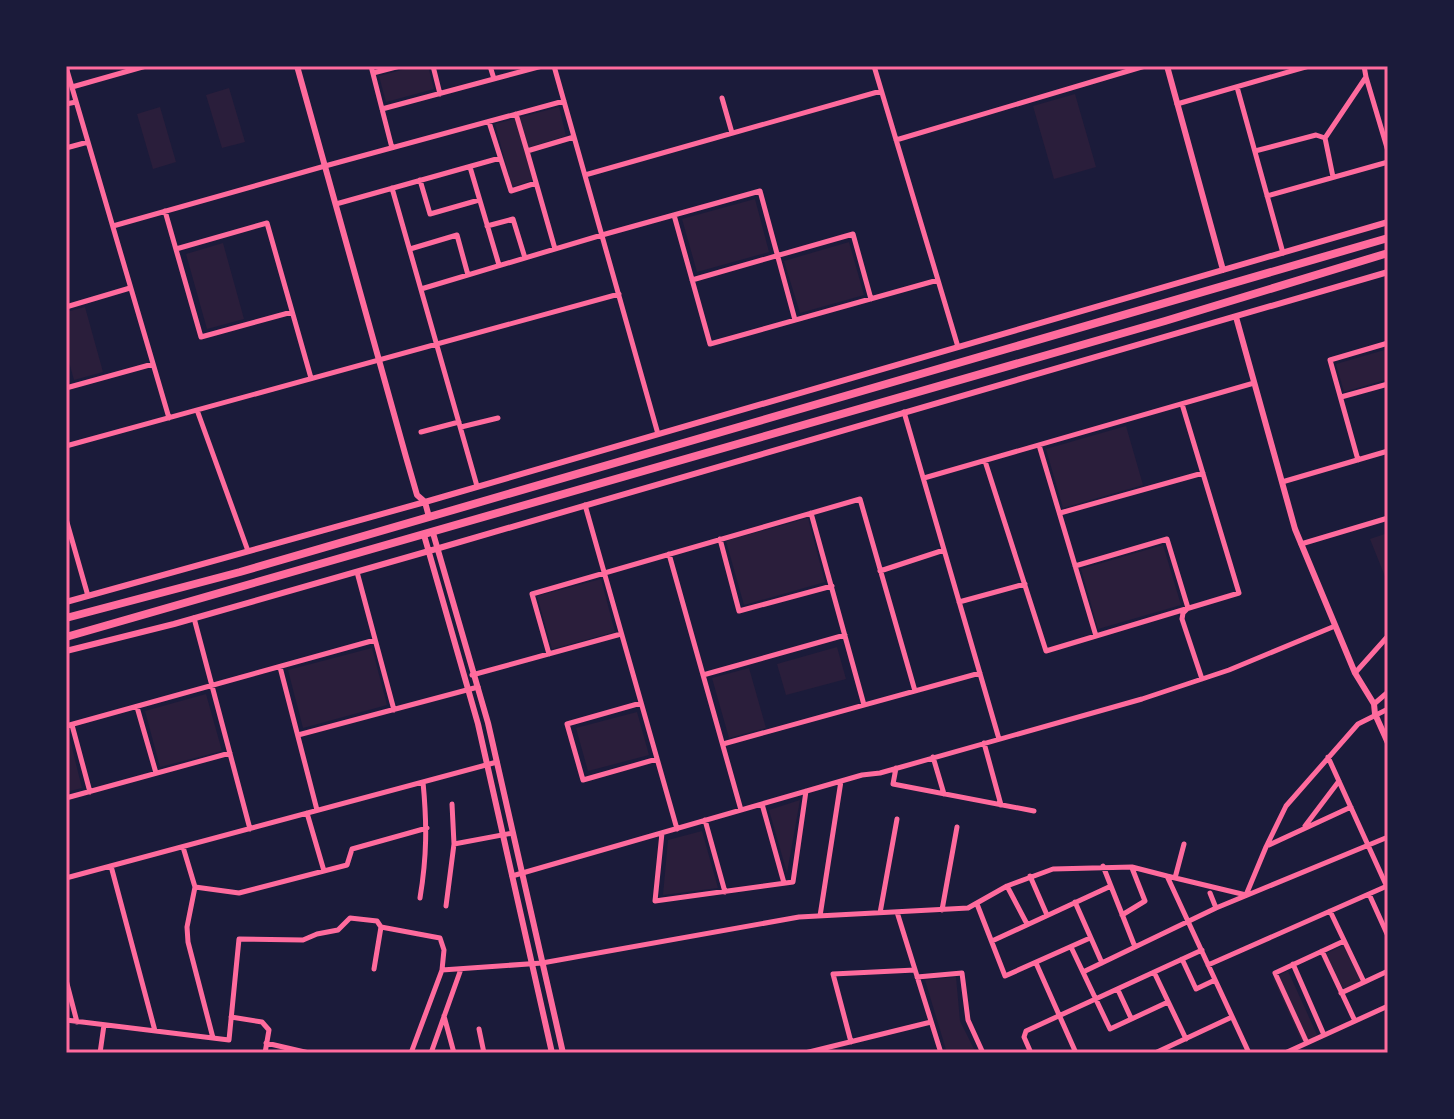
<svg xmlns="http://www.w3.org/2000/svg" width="1454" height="1119" viewBox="0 0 1454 1119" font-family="Cabin,sans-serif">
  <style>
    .green { fill: #2a1e3b }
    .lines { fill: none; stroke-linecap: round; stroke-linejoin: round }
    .minor { stroke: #ff6b9d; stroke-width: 5 }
    .tertiary { stroke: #ff6b9d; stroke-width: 6 }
    .trunk { stroke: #ff6b9d; stroke-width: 8 }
    .neatline { fill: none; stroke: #ff6b9d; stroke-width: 3 }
  </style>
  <rect width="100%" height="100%" fill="#1b1b3a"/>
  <path class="green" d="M 416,66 L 428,66 L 434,89 L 386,102 L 379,76 Z
    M 229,88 L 245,142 L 222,148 L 206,95 Z
    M 1075,94 L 1096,167 L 1054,179 L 1033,106 Z
    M 160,107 L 176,162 L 153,169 L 137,114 Z
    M 559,107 L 566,136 L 524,149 L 533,180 L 512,187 L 495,124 Z
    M 755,199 L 769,252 L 697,272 L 682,219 Z
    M 849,242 L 864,295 L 800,313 L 784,261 Z
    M 223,243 L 244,319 L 207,329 L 186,254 Z
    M 85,307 L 103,372 L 74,380 L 66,351 L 66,312 Z
    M 1388,349 L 1388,379 L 1344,392 L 1336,364 Z
    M 1126,426 L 1143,485 L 1063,508 L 1046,449 Z
    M 808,518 L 825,582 L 744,605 L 726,541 Z
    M 1388,533 L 1388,584 L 1370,539 Z
    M 1163,545 L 1181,605 L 1098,629 L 1081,569 Z
    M 601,579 L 615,632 L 552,649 L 537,596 Z
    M 837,647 L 846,679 L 786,695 L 777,664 Z
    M 372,648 L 387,705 L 303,728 L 288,670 Z
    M 749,668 L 766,728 L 729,738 L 712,678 Z
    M 206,694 L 222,751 L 160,767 L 145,711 Z
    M 637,712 L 649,755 L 588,771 L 576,728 Z
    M 66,732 L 68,732 L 82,788 L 66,792 Z
    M 800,800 L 787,873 L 769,810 Z
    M 702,831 L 718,888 L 663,895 L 668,840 Z
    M 1344,945 L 1361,982 L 1341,992 L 1323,955 Z
    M 1288,971 L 1318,1037 L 1303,1044 L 1273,978 Z
    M 956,977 L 960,1021 L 976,1053 L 947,1053 L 925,980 Z"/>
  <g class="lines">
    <path class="minor" d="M 371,66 L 392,148
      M 433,66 L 440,94
      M 490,66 L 494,79
      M 554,66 L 658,434
      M 874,66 L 958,347
      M 1364,66 L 1366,77
      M 66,67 L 169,418
      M 373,73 L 400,66
      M 72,87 L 146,66
      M 1237,87 L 1283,253
      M 722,98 L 732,133
      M 66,104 L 76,102
      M 1177,104 L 1309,66
      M 382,109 L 542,66
      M 516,114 L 527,151
      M 489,122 L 511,191 L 536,183
      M 896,140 L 1145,66
      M 66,148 L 88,142
      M 1255,151 L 1316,135 L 1325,138
      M 470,167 L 499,265
      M 585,175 L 881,91
      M 1333,177 L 1325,138 L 1366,77 L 1388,151
      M 420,180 L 430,214 L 479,200
      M 392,188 L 477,486
      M 1267,196 L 1388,162
      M 336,204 L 500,158
      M 165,211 L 201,337 L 292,312
      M 674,215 L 710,344 L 938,280
      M 113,226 L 325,166 L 564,101
      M 487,226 L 513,219 L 525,258
      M 176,249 L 267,223 L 311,378
      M 410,249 L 457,235 L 468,275
      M 555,249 L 527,151 L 574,137
      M 692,280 L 853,234 L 871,299
      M 421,289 L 602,235 L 760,191 L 795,320
      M 66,307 L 130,288
      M 66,388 L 153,364
      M 1341,397 L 1388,384
      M 197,410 L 248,551
      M 904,412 L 999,739
      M 461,427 L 498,418
      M 421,432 L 459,422
      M 1039,445 L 1096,636
      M 66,446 L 619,294
      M 1358,460 L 1330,360 L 1388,343
      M 985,461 L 1046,651 L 1239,593 L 1182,404
      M 924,478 L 1254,383
      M 1282,482 L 1388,451
      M 585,505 L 677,829
      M 811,513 L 864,705
      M 1060,513 L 1203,473
      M 66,519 L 88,596
      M 720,539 L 739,611 L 832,586
      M 1301,544 L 1388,518
      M 669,554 L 741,810
      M 1075,566 L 1167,539 L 1188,608 L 1183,613 L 1182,619 L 1202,679
      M 880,571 L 944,550
      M 357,572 L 394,710
      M 959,602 L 1025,584
      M 194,618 L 250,829
      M 549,654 L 532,594 L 860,499 L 915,691
      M 280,667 L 317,810
      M 1355,673 L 1388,636
      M 472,675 L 621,634
      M 703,675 L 845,635
      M 641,703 L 567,724 L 583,780 L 657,759
      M 1374,704 L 1388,692
      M 137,707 L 156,773
      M 72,725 L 90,792
      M 66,726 L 375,640
      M 298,735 L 478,687
      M 984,743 L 1001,805
      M 723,744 L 980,673
      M 933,757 L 944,794
      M 1328,757 L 1387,887
      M 896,768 L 893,784 L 1034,811
      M 66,798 L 230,753
      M 762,804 L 784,883
      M 307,813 L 324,871
      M 705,820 L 725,892
      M 1305,826 L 1339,781
      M 662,833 L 655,901 L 793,882 L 806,791
      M 454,844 L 513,833
      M 1269,845 L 1351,807
      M 183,847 L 195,887 L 187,927 L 188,942 L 213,1038
      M 111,866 L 155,1031
      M 1103,866 L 1135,947
      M 512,876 L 862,775 L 880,773 L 1142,699 L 1229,670 L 1335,626
      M 1030,876 L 1047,915
      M 1167,876 L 1246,895 L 1266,847 L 1286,806 L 1358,724 L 1388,709
      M 66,878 L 497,762
      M 1175,878 L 1184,844
      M 1007,886 L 1027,924
      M 195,887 L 239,893 L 347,865 L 352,849 L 427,828
      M 1210,893 L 1216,908
      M 1369,894 L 1388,936
      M 420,898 C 427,856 427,824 423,782
      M 1075,902 L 1102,963
      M 977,904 L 1005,976 L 1090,938
      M 446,906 L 454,844 L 452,804
      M 942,910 L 957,827
      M 1330,911 L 1364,982
      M 897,912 L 941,1053
      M 880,913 L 897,819
      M 1122,915 L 1145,901 L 1132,868
      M 820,916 L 841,781
      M 992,941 L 1111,886
      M 1071,947 L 1110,1029 L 1168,1002
      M 1322,951 L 1355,1021
      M 1182,959 L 1196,989 L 1215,980
      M 1036,963 L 1076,1053
      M 1293,964 L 1324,1035
      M 1208,965 L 1387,886
      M 374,969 L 381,927
      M 442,970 L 542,963 L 799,917 L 968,908 L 1007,886 L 1053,869 L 1132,867 L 1167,876 L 1249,1053
      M 1083,972 L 1216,908 L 1388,837
      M 1154,972 L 1186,1039
      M 917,977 L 962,973 L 968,1020 L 983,1053
      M 66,980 L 77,1022
      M 1118,990 L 1131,1018
      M 1341,993 L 1388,971
      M 444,1016 L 454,1053
      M 231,1017 L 262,1022 L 269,1030 L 265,1053
      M 66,1020 L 229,1040 L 239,939 L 303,940 L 317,934 L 338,930 L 350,918 L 377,921 L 381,927 L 440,938 L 444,950 L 442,970 L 411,1053
      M 479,1029 L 484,1053
      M 851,1042 L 833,974 L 915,970
      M 266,1043 L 309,1053
      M 1307,1043 L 1275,973 L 1344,941
      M 100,1053 L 104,1025
      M 364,1053 L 372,1053
      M 431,1053 L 461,969
      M 805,1053 L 931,1022
      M 1031,1053 L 1024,1037 L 1026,1031 L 1202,950
      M 1155,1053 L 1232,1017
      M 1285,1053 L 1388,1006"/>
    <path class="tertiary" d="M 297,66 L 406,457 L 417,495 L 425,502 L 429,517
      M 1167,66 L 1223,270
      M 1236,317 L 1295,529 L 1355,673 L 1374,704 L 1375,714 L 1388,743
      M 433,533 L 488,723 L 563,1053
      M 424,535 L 478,724 L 552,1053
      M 66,602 L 425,502 L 1388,222
      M 66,651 L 174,624 L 429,551 L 1388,272"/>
    <path class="trunk" d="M 66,618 L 240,572 L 1388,238
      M 66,637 L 1165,321 L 1388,253"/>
  </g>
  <rect width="1454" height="1119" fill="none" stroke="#1b1b3a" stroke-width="136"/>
  <rect x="68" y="68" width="1318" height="983" class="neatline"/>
</svg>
